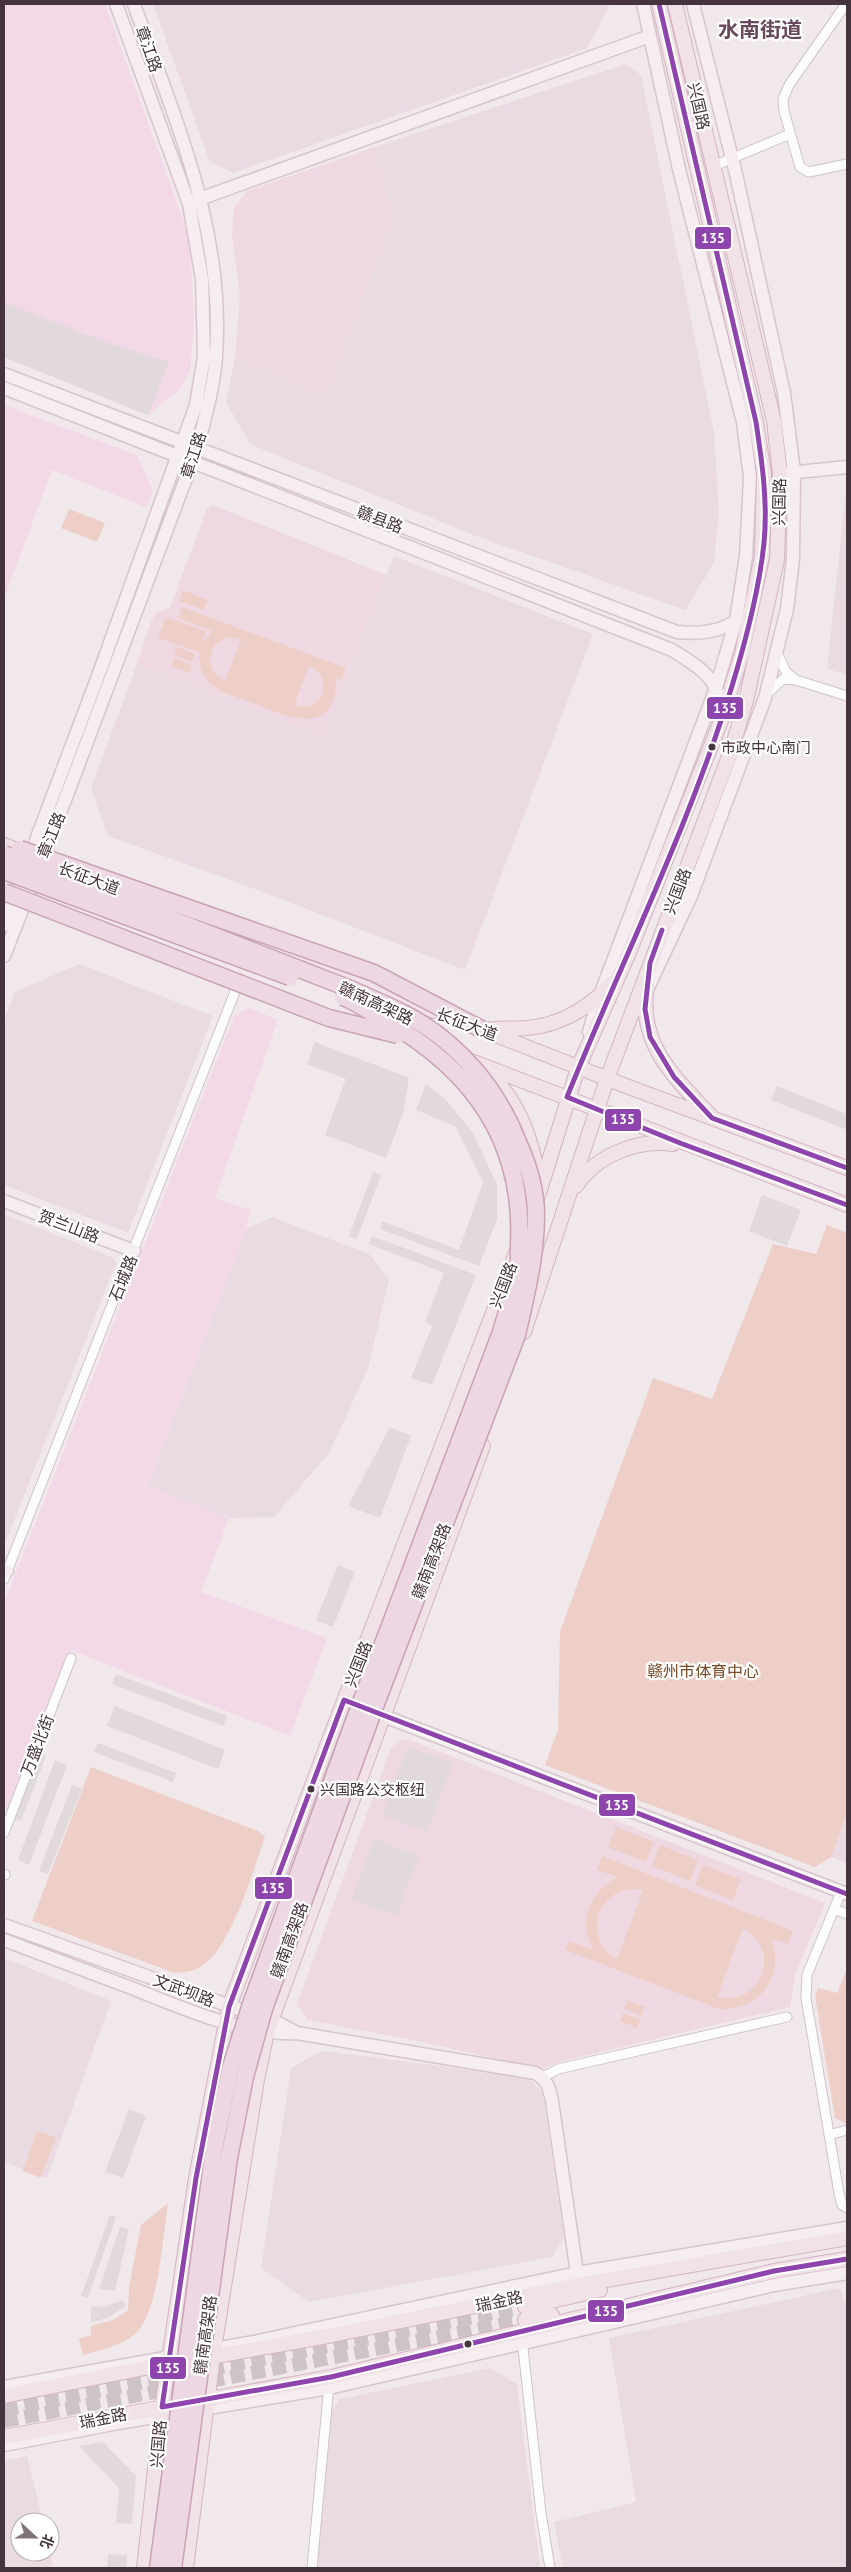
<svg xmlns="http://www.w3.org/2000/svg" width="851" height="2572" viewBox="0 0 851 2572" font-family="'PT Sans','Noto Sans SC',sans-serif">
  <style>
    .residential { fill: #eadbe2 }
    .commercial { fill: #f3d9e8 }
    .education { fill: #eed9e2 }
    .green { fill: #edcfc7; fill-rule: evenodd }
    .parking { fill: #e1d9dc }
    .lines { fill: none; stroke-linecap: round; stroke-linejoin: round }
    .primary-tunnel { stroke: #cec4c8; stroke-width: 14; stroke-dasharray: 14 7; stroke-linecap: butt }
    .street-casing { stroke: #cec4c9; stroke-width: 11 }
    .secondary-casing { stroke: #d7c5cd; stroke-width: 15 }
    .primary-casing { stroke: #d3b4c2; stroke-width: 16 }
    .street { stroke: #fdfcfc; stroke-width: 9 }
    .secondary { stroke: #f6edf1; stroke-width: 12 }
    .primary { stroke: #f1e2e8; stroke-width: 14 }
    .highway-bridge-casing { stroke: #c9a2b6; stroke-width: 19; stroke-linecap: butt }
    .highway-bridge { stroke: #ecd7e2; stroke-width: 16 }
    .bus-1-casing { stroke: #fff; stroke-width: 9 }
    .bus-1 { stroke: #8e44ad; stroke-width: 5 }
    .bus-dot { fill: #45333d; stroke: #fff; stroke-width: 2 }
    .labels { text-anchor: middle; stroke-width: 4.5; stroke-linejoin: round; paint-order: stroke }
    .bus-label { font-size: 15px; fill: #45333d; stroke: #fff; text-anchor: start }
    .street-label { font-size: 16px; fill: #45333d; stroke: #fff }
    .park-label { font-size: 16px; fill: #794a24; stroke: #fff }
    .district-label { font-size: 21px; font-weight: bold; fill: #684a5c; stroke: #fff }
    .line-badge { stroke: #fff; stroke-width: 2 }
    .badge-label { font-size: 14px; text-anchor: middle; font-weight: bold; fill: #fff }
  </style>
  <rect width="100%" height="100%" fill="#f0e8eb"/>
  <path class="residential" d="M 153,4 L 610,4 L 587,48 L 233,173 L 210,162 Z
    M 626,64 L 641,75 L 714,433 L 719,513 L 714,563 L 685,610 L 468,533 L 250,444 L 226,402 L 235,358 L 326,396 L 393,216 L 372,148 Z
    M 847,480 L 847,675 L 827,669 Z
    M 394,556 L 593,634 L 465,970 L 260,891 L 108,836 L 91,788 L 137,664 L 323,735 Z
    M 79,964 L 213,1016 L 128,1233 L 4,1185 L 4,1021 L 15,992 Z
    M 4,1214 L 114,1258 L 116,1263 L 4,1546 Z
    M 272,1217 L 369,1254 L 389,1279 L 368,1369 L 329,1453 L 274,1517 L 229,1518 L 147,1487 L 246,1229 Z
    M 847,1813 L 847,1863 L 831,1857 Z
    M 4,1958 L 111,2001 L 47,2178 L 4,2162 Z
    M 322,2051 L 528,2077 L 543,2094 L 564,2238 L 552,2257 L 309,2302 L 261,2268 L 291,2068 Z
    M 840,2288 L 847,2309 L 847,2568 L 563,2568 L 554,2522 L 636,2502 L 609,2338 Z
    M 490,2368 L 517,2384 L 540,2568 L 316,2568 L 332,2411 L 340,2399 Z
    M 27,2456 L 43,2522 L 20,2522 L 20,2552 L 50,2552 L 53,2566 L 48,2568 L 4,2568 L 4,2461 Z"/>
  <path class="commercial" d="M 4,4 L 105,4 L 190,239 L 194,328 L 190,370 L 178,391 L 148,415 L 4,357 Z
    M 4,405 L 137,455 L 153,490 L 146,507 L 52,470 L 4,599 Z
    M 249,1008 L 278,1020 L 215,1198 L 251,1210 L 246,1229 L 147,1486 L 229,1518 L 201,1592 L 327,1638 L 290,1736 L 70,1650 L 4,1822 L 4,1603 L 234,1016 Z"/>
  <path class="education" d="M 372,148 L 393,216 L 326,396 L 235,358 L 240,295 L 232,235 L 234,208 L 247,191 Z
    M 213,505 L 386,575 L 323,736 L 137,664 L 150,624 L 156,612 L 170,608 L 207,509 Z
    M 400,1740 L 410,1740 L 825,1903 L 795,1975 L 790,2007 L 559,2062 L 541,2069 L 423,2042 L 308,2020 L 297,2004 L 391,1748 Z"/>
  <path class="green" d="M 69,509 L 105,523 L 97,542 L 61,528 Z
    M 183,590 L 208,600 L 204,610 L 179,601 Z
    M 182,607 L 346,668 L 341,680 L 336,678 C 336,739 287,717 253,703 C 238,697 219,693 208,681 C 200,673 199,663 199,652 L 158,638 L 166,617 L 206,631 L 202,643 L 212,631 L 178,618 ZM 228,637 L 241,640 L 225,681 L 214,673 L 209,659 L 214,645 ZM 309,666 C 322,672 326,683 322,696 L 312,706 L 294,706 Z
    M 177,647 L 195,654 L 192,662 L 174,655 Z
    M 174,658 L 192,665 L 189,673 L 171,666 Z
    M 827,1225 L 847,1233 L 847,1813 L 831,1857 L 815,1867 L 545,1765 L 558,1730 L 560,1632 L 653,1378 L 712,1399 L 773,1244 L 816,1254 Z
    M 91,1767 L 258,1831 L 265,1837 C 253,1870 229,1959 194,1970 C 189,1972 181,1972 175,1973 L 32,1921 Z
    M 616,1827 L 654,1842 L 646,1862 L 608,1847 Z
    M 660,1845 L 698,1860 L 690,1881 L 652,1866 Z
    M 602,1856 L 793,1931 L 788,1944 L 772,1939 C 784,1977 760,2011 719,2009 L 565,1950 L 569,1941 L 593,1950 C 577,1921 590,1892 617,1877 L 597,1870 ZM 637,1889 L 643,1891 L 617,1959 C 581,1939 596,1888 637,1889 ZM 743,1928 C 783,1950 762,2007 717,1997 Z
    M 703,1865 L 741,1879 L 733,1900 L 695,1885 Z
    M 847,1969 L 847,2124 L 835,2118 L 815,1996 L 818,1988 L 837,1993 Z
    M 627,2001 L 644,2007 L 641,2016 L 624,2009 Z
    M 623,2013 L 640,2020 L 637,2028 L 620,2021 Z
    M 37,2131 L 56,2137 L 41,2178 L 23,2171 Z
    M 168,2203 C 163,2235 159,2311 136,2333 C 122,2346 100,2350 83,2355 L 79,2339 L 91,2335 L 91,2326 L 113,2320 L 128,2311 L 129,2287 L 141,2225 Z"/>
  <path class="parking" d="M 4,302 L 108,343 L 169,362 L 148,415 L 4,357 Z
    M 315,1042 L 409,1078 L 403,1113 L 386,1158 L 325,1135 L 346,1079 L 307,1064 Z
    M 426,1084 L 447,1101 L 473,1133 L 497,1185 L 497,1219 L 479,1266 L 380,1229 L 382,1221 L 459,1250 L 483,1182 L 455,1126 L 416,1110 Z
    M 777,1086 L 847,1114 L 847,1130 L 771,1100 Z
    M 373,1172 L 381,1175 L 357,1239 L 349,1236 Z
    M 762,1195 L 801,1210 L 787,1246 L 749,1231 Z
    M 372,1236 L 476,1275 L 432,1385 L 411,1378 L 432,1326 L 425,1322 L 444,1273 L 369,1244 Z
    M 390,1427 L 411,1436 L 380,1518 L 348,1506 Z
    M 338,1565 L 355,1572 L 333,1627 L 316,1620 Z
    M 116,1674 L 227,1716 L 223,1726 L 112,1684 Z
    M 115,1706 L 225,1750 L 218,1769 L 107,1726 Z
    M 98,1743 L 176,1773 L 173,1782 L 94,1752 Z
    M 408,1746 L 453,1763 L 427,1832 L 382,1815 Z
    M 40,1753 L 46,1756 L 21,1821 L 14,1819 Z
    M 55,1760 L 67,1765 L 29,1865 L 18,1860 Z
    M 72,1785 L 82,1788 L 48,1874 L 39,1871 Z
    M 374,1839 L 419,1856 L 396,1916 L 351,1900 Z
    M 129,2109 L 146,2116 L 123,2178 L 105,2172 Z
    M 110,2215 L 116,2217 L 88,2298 L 81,2296 Z
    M 120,2227 L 129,2229 L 115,2291 L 99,2289 Z
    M 122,2300 L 126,2306 L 109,2317 L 91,2323 L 91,2306 L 105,2307 Z
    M 103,2442 L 136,2476 L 132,2524 L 116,2523 L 119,2488 L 79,2446 Z
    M 108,2554 L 127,2555 L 126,2568 L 107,2568 Z"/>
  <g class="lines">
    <path class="primary-tunnel" d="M 4,2410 L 525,2307
      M 4,2421 L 525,2320"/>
    <g class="street-casing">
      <path id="street" d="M 846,4 L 789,85 L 783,99 L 784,111 L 800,167 L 809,172 L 847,164
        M 714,166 L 790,134
        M 777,653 L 786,672 L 796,680
        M 768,693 L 783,679 L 796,680 L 847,696
        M 4,1579 L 240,979
        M 4,1833 L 71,1658
        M 4,1874 L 5,1875
        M 841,1892 L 807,1975 L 806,1998 L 839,2193 L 842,2205 L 847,2208
        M 834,1909 L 847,1914
        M 543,2077 L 558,2069 L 787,2017
        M 829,2135 L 847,2130
        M 522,2339 L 541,2513 L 550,2568
        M 312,2568 L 329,2385"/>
    </g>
    <g class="secondary-casing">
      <path id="secondary" d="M 194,201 L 650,36
        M 4,374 L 677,632 C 698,634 722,633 739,618
        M 4,388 L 672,650 C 689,661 712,673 718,694
        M 788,473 L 847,467
        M 4,925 L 98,676 L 196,405 L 204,357 L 202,279 L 189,204 L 116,4
        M 4,956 L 70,787 L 197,449 C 205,418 214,387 216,356 C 225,229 175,120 134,4
        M 645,994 L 691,896 L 765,698 L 787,609 L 793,559 L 794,472 L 784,393 L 736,174 L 693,4
        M 589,1032 L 599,998 L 716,688 L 736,620 L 746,556 L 750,477 L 743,422 L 679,169 L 643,4
        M 4,1201 L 134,1251
        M 4,1570 L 7,1571
        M 376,1713 L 847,1894
        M 4,1925 L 280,2024 L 297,2033
        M 4,1940 C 45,1955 87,1971 129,1987 C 180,2007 243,2036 297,2033 L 535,2073 C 548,2080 549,2088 552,2101 L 578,2280
        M 4,2387 L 254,2342 L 577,2273 L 847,2228
        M 4,2445 L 118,2423 L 329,2388 L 774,2285 L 847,2273"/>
    </g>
    <g class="primary-casing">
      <path id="primary" d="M 4,845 L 29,855
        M 177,912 L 434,1011
        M 647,986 C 637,1043 674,1077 710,1115
        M 473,1026 L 626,1086 L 847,1168
        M 485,1030 C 499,1028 513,1029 527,1028 C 562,1025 589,1008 612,983
        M 463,1058 L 847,1205
        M 483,1068 C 517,1096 535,1142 538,1186
        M 576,1186 C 597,1155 637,1139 673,1144
        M 524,1332 L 607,1079 L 731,751 L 746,701 L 777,560 L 780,474 L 774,421 L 675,4
        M 525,2307 L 600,2290
        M 525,2320 L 552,2315
        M 204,2358 L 328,2336 L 578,2285 L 847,2238
        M 4,2396 L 175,2362
        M 199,2401 L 331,2377 L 774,2271 L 847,2259
        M 4,2437 L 170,2406
        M 144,2568 L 162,2407 L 196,2178 L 229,2007 L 334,1727 L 539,1193 L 578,1068 L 628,955 L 721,721 L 742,653 L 762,556 L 764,473 L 756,422 L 659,4
        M 186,2568 L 214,2349 L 257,2080 L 267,2032 L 483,1446"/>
    </g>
    <use href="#street" class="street"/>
    <use href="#secondary" class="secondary"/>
    <use href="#primary" class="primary"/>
    <g class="highway-bridge-casing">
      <path id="highway-bridge" d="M 20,849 L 374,973 L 483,1030
        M 4,854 L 353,990 C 370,998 388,1005 405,1014 C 457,1041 497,1088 518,1142 C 528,1164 536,1191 536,1215 C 536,1256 526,1295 517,1335 L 374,1709 L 264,2009 L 245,2077 L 229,2158 L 173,2568
        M 4,871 L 290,977
        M 4,892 L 329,1018 L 398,1035
        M 158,2568 L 214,2149 L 230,2070 L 251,2004 L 361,1702 L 501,1332 C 506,1313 514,1294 518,1274 C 519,1265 519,1254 519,1244 C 524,1142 473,1070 386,1021 C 372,1013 358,1003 343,997"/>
    </g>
    <use href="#highway-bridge" class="highway-bridge"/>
    <g class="bus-1-casing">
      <path id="bus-1" d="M 659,4 L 756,422 C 762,462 768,502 764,543 C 759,591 746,640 732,686 C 689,828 622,960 567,1097 L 680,1143 L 847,1205
        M 662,930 L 650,963 L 645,1009 L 650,1037 L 674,1077 L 712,1118 L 847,1168
        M 847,1894 L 344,1700 L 229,2007 L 196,2178 L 162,2407 L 331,2377 L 774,2271 L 847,2259"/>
    </g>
    <use href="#bus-1" class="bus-1"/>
  </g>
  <g class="bus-dot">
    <circle cx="712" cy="747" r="4.5"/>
    <circle cx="311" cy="1789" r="4.5"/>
    <circle cx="468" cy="2344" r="4.5"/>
  </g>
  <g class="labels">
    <g class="bus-label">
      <text x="721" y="753">市政中心南门</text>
      <text x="320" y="1795">兴国路公交枢纽</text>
    </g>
    <g class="street-label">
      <text transform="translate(149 49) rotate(70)" y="6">章江路</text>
      <text transform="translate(699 106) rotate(77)" y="6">兴国路</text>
      <text transform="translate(193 455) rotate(-72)" y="6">章江路</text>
      <text transform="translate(779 502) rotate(-89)" y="6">兴国路</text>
      <text transform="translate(380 519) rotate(21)" y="6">赣县路</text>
      <text transform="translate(51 835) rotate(-68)" y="6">章江路</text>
      <text transform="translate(89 878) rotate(21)" y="6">长征大道</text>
      <text transform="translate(677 891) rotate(-69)" y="6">兴国路</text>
      <text transform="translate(376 1003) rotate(25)" y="6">赣南高架路</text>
      <text transform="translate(467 1024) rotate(21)" y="6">长征大道</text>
      <text transform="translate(69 1226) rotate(21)" y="6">贺兰山路</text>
      <text transform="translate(123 1278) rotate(-68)" y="6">石城路</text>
      <text transform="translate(503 1285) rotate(-69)" y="6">兴国路</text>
      <text transform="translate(431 1561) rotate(-69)" y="6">赣南高架路</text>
      <text transform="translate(358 1664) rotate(-69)" y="6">兴国路</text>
      <text transform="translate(37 1745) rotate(-69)" y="6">万盛北街</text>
      <text transform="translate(289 1940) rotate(-70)" y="6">赣南高架路</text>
      <text transform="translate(184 1990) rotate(21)" y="6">文武坝路</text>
      <text transform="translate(499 2301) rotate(-12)" y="6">瑞金路</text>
      <text transform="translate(205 2335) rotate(-82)" y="6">赣南高架路</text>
      <text transform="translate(103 2418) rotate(-11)" y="6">瑞金路</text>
      <text transform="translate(158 2444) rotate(-85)" y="6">兴国路</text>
    </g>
    <g class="park-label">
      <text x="703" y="1677">赣州市体育中心</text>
    </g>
    <g class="district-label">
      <text x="760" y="37">水南街道</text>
    </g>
  </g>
  <g class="line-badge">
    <rect x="694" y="226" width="38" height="24" rx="5" fill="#8e44ad"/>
    <rect x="706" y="696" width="38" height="24" rx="5" fill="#8e44ad"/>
    <rect x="604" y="1108" width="38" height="24" rx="5" fill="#8e44ad"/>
    <rect x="598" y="1793" width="38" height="24" rx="5" fill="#8e44ad"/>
    <rect x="254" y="1876" width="39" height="24" rx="5" fill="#8e44ad"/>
    <rect x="587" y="2299" width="38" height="24" rx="5" fill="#8e44ad"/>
    <rect x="149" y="2356" width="38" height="24" rx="5" fill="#8e44ad"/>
  </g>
  <g class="badge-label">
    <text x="713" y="243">135</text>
    <text x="725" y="713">135</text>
    <text x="623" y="1124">135</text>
    <text x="617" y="1810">135</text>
    <text x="273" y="1893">135</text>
    <text x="606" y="2316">135</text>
    <text x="168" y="2373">135</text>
  </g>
  <rect width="851" height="2572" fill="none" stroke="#45333d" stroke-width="10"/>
  <g transform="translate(35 2537) rotate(111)"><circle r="24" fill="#ffffff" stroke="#b5adb1"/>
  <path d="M0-4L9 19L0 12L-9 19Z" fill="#81727a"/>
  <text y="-8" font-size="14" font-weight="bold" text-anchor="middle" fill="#45333d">北</text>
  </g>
</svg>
